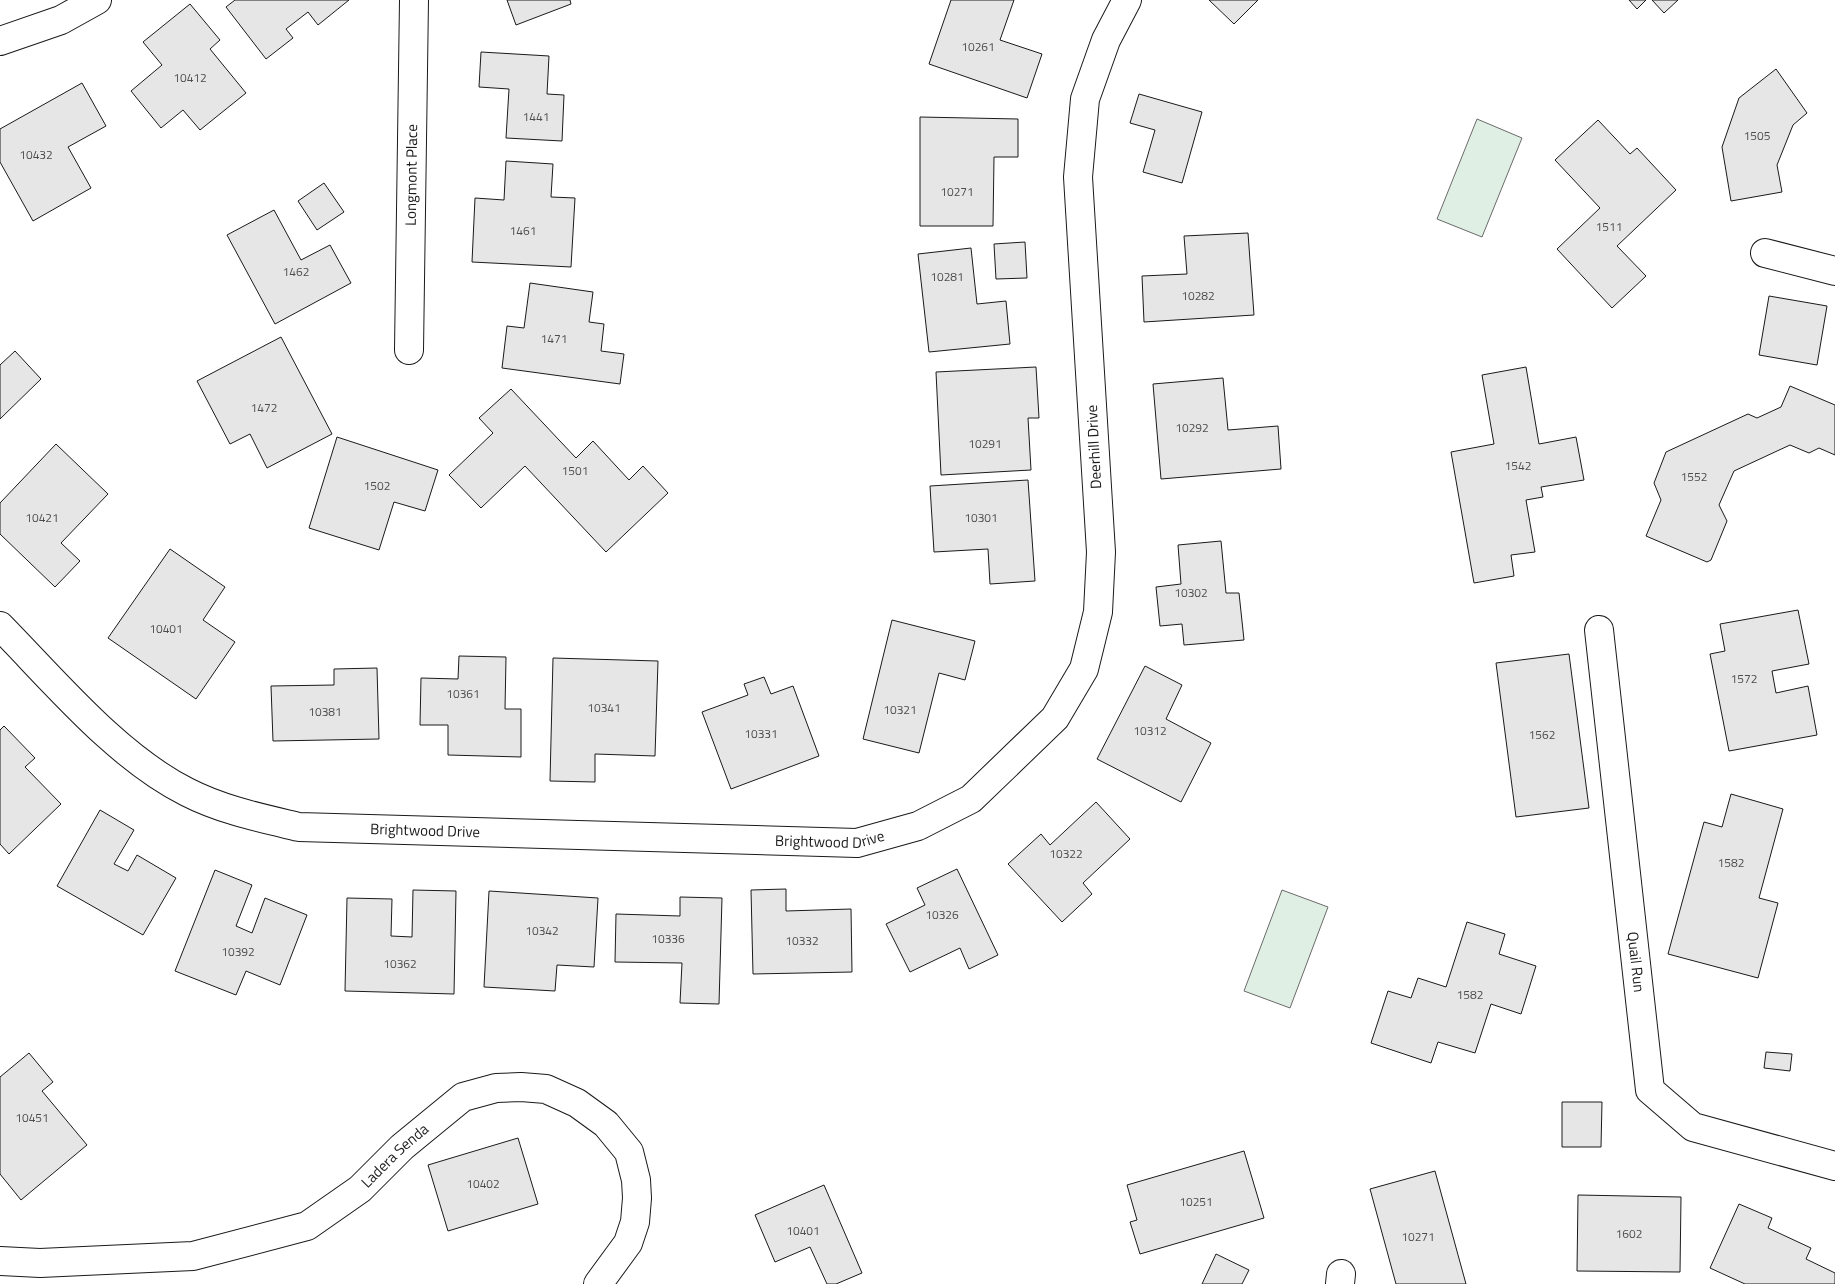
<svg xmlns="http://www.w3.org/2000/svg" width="1835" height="1284" viewBox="0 0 1835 1284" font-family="'Titillium Web',sans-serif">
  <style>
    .green { fill: #e0efe3; stroke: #6a6a6a }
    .building { fill: #e6e6e6; stroke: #1a1a1a }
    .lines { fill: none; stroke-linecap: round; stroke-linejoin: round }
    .street-casing { stroke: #1a1a1a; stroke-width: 30 }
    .street { stroke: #fff; stroke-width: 28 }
    .labels { text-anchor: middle; stroke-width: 4; stroke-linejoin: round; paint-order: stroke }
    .number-label { font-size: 12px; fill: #4d4d4d }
    .street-label { font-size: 15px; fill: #1a1a1a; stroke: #fff }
  </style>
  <rect width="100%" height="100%" fill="#fff"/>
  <path class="green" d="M 1477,119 L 1522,138 L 1482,237 L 1437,219 Z
    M 1282,890 L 1328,907 L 1290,1008 L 1244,991 Z"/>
  <path class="building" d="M 235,0 L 349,0 L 318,25 L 308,12 L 286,29 L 293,38 L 266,59 L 226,7 Z
    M 507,0 L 570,0 L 571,4 L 516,25 Z
    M 951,0 L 1014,0 L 1000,40 L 1042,54 L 1027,98 L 929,64 Z
    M 1209,0 L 1258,0 L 1234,24 Z
    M 1629,0 L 1646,0 L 1637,9 Z
    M 1652,0 L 1678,0 L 1664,13 Z
    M 190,4 L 220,40 L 210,49 L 246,93 L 200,130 L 183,110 L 161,128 L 131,91 L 162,65 L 143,42 Z
    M 481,52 L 549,56 L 547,94 L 564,95 L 562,141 L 506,138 L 509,89 L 479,87 Z
    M 1776,69 L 1807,113 L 1793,125 L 1777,165 L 1782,192 L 1731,201 L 1722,147 L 1739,98 Z
    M 82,83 L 106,126 L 68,147 L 91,188 L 33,221 L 0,162 L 0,129 Z
    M 1139,94 L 1202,112 L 1182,183 L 1143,172 L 1155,130 L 1130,123 Z
    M 920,117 L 1018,119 L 1018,157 L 994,157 L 993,226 L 920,226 Z
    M 1598,120 L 1630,154 L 1637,148 L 1676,190 L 1617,246 L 1646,276 L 1612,308 L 1557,249 L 1600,208 L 1555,160 Z
    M 506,161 L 553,164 L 551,197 L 575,198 L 571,267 L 472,262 L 475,198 L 504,200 Z
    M 324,183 L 344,212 L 317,230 L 298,201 Z
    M 274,210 L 301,260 L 330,245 L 351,283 L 275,324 L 227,235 Z
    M 1248,233 L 1254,315 L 1144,322 L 1142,276 L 1187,274 L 1184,236 Z
    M 1025,242 L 1027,278 L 996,279 L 994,244 Z
    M 971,248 L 977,304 L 1006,301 L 1010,344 L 929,352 L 918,254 Z
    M 530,283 L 593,292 L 589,322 L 604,324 L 601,351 L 624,354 L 620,384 L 502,368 L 507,326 L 524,328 Z
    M 1769,296 L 1827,306 L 1817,365 L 1759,355 Z
    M 281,337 L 332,434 L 267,468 L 250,434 L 230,444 L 197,381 Z
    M 15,351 L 41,379 L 0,419 L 0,365 Z
    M 1036,367 L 1039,418 L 1028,418 L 1031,470 L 941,475 L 936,372 Z
    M 1526,367 L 1539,444 L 1576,437 L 1584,480 L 1541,487 L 1543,497 L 1526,500 L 1535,552 L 1511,555 L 1514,576 L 1474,583 L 1451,452 L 1494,444 L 1482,375 Z
    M 1223,378 L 1228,430 L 1278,426 L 1281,469 L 1161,479 L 1153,384 Z
    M 1790,386 L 1835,405 L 1835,455 L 1819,448 L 1809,453 L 1790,445 L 1734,471 L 1719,505 L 1727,521 L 1711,560 L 1707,562 L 1646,536 L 1661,500 L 1654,483 L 1666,452 L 1748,414 L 1757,418 L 1781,407 Z
    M 511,389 L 576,458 L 593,441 L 629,480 L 643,466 L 668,493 L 606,552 L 525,466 L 481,508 L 449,475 L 493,433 L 479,418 Z
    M 337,437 L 438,470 L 425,511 L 394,502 L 379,550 L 309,528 Z
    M 56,444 L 108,494 L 61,543 L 80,561 L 55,587 L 0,534 L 0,503 Z
    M 1028,480 L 1035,581 L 990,584 L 988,549 L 934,552 L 930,486 Z
    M 1221,541 L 1226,593 L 1239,593 L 1244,640 L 1184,645 L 1182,624 L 1160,626 L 1156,587 L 1181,584 L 1178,545 Z
    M 170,549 L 225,587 L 203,620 L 235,642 L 196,699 L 108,638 Z
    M 1798,610 L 1809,664 L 1772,671 L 1776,693 L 1808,686 L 1817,735 L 1729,751 L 1710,654 L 1725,651 L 1720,624 Z
    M 892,620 L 975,641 L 965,680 L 939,673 L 919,753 L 863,739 Z
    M 1569,654 L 1589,808 L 1516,817 L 1496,663 Z
    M 459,656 L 506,657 L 505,709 L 521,709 L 521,757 L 448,755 L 448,725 L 420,725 L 421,678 L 458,679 Z
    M 553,658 L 658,661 L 655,756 L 595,754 L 595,782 L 550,781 Z
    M 1145,666 L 1182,685 L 1166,719 L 1211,743 L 1181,802 L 1097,759 Z
    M 377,668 L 379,739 L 273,741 L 271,686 L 334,685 L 334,669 Z
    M 764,677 L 771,694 L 793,686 L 819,756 L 731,789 L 702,712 L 748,695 L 744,684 Z
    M 4,726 L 35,758 L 25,767 L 61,804 L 9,854 L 0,844 L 0,730 Z
    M 1731,794 L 1783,809 L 1759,898 L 1778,903 L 1758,978 L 1668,954 L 1704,822 L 1722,827 Z
    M 1096,802 L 1130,839 L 1083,883 L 1092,894 L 1062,922 L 1008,864 L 1041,834 L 1050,845 Z
    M 100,810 L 134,830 L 114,864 L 128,871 L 137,855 L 176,878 L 143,935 L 57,886 Z
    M 957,869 L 998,955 L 969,969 L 960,948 L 910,972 L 886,924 L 925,905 L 917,888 Z
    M 215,870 L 252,885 L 236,926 L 252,933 L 265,898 L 307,915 L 280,985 L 246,971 L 236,995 L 175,971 Z
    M 786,889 L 786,911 L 851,909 L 852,972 L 753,974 L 751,890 Z
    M 413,890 L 456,891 L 454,994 L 345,991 L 347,898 L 392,899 L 391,936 L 412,937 Z
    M 489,891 L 598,898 L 594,967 L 557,965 L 555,991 L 484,987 Z
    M 680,897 L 722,898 L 719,1004 L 680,1003 L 682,963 L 615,962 L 616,914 L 680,916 Z
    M 1467,922 L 1505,934 L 1499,954 L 1536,966 L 1521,1014 L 1491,1004 L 1475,1053 L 1438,1042 L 1431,1063 L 1371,1043 L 1388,991 L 1411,998 L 1418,978 L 1446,987 Z
    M 1766,1052 L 1792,1054 L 1790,1071 L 1764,1068 Z
    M 29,1053 L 53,1082 L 42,1091 L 87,1145 L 21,1200 L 0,1174 L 0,1077 Z
    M 1562,1102 L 1602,1102 L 1601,1147 L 1562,1147 Z
    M 518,1138 L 538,1204 L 448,1231 L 428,1165 Z
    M 1244,1151 L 1264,1218 L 1140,1254 L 1130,1222 L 1137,1220 L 1127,1185 Z
    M 1435,1171 L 1466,1284 L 1396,1284 L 1370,1189 Z
    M 824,1185 L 862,1273 L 836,1284 L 827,1284 L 810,1247 L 775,1262 L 755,1215 Z
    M 1578,1195 L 1681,1197 L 1680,1272 L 1577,1271 Z
    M 1739,1204 L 1772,1218 L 1768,1228 L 1811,1248 L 1806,1259 L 1835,1273 L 1835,1284 L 1745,1284 L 1710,1268 Z
    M 1216,1254 L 1249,1270 L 1242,1284 L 1202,1284 Z"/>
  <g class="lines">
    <g class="street-casing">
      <g id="street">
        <path d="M 0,41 L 61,20 L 97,0"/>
        <path d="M 1765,253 L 1835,271"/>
        <path id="s1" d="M 409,350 L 414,0"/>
        <path id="s2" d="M 0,626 C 55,682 117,757 187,792 C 222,810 261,818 299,827 L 857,843 L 918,826 L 971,799 L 1055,718 L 1084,669 L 1098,612 L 1101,552 L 1078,177 L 1085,99 L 1106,40 L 1127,0"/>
        <path id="s3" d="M 1599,630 L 1650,1090 L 1693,1127 L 1835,1166"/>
        <path id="s4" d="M 0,1261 L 40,1263 L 193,1256 L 307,1226 L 360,1189 L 402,1147 L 463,1097 L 496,1088 L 521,1087 L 546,1089 L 577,1103 L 606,1124 L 629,1152 L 636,1180 L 637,1198 L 635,1222 L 628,1243 L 598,1284"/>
        <path d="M 1340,1284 L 1341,1274"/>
      </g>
    </g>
    <use href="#street" class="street"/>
  </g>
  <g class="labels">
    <g class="number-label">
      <text x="978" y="51">10261</text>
      <text x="190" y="82">10412</text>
      <text x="536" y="121">1441</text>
      <text x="1757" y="140">1505</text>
      <text x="36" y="159">10432</text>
      <text x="957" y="196">10271</text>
      <text x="1609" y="231">1511</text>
      <text x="523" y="235">1461</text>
      <text x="296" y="276">1462</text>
      <text x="947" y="281">10281</text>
      <text x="1198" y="300">10282</text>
      <text x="554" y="343">1471</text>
      <text x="264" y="412">1472</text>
      <text x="1192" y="432">10292</text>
      <text x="985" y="448">10291</text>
      <text x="1518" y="470">1542</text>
      <text x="575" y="475">1501</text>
      <text x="1694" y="481">1552</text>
      <text x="377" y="490">1502</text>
      <text x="42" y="522">10421</text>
      <text x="981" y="522">10301</text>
      <text x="1191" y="597">10302</text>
      <text x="166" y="633">10401</text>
      <text x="1744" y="683">1572</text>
      <text x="463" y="698">10361</text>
      <text x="604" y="712">10341</text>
      <text x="900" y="714">10321</text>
      <text x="325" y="716">10381</text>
      <text x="1150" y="735">10312</text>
      <text x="761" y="738">10331</text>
      <text x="1542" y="739">1562</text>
      <text x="1066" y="858">10322</text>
      <text x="1731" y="867">1582</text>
      <text x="942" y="919">10326</text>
      <text x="542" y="935">10342</text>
      <text x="668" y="943">10336</text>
      <text x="802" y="945">10332</text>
      <text x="238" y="956">10392</text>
      <text x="400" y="968">10362</text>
      <text x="1470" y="999">1582</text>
      <text x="32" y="1122">10451</text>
      <text x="483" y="1188">10402</text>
      <text x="1196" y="1206">10251</text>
      <text x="803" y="1235">10401</text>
      <text x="1629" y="1238">1602</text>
      <text x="1418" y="1241">10271</text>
    </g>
    <g class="street-label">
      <text dy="5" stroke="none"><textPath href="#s1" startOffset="175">Longmont Place</textPath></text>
      <text transform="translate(1094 447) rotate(-93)" y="5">Deerhill Drive</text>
      <text dy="5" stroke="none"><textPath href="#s2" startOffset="495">Brightwood Drive</textPath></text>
      <text dy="5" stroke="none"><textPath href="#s2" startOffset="900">Brightwood Drive</textPath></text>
      <text dy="5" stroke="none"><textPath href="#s3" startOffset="334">Quail Run</textPath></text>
      <text dy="5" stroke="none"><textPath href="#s4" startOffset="424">Ladera Senda</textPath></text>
    </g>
  </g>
</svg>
